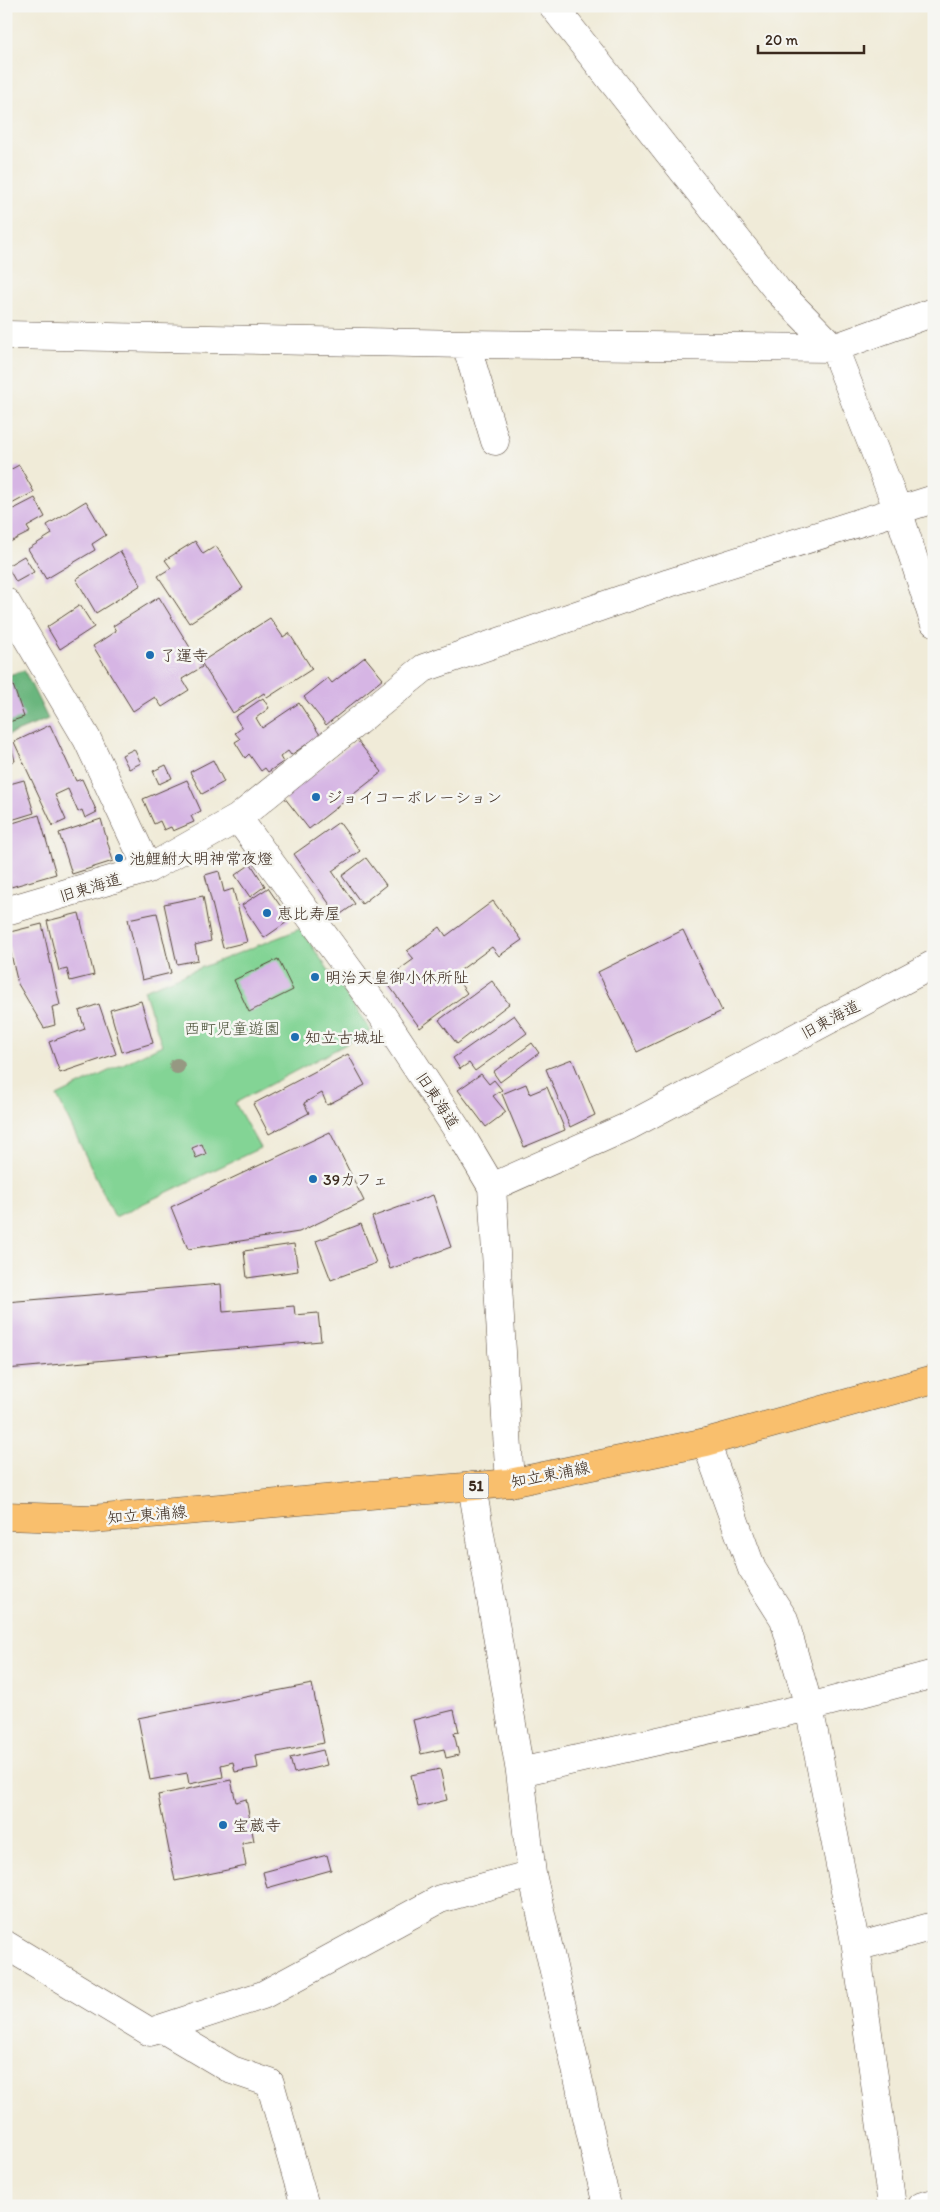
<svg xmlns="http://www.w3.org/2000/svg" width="940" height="2212" viewBox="0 0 940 2212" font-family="Itim,'Klee One',sans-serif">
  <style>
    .green { fill: #83d495; stroke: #5f7f5a }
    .forest { fill: #6ab67e; stroke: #52704e }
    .building { fill: #d6b5e4 }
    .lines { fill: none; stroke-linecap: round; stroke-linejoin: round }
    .minor-casing { stroke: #56473a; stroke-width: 29 }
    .major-casing { stroke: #56473a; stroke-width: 29 }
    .minor { stroke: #fff; stroke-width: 28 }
    .major { stroke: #f9bf6d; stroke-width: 28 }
    .tree { fill: #969882 }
    .poi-dot { fill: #1f6fb2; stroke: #f6f6f2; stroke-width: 2 }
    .labels { text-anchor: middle; stroke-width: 5; stroke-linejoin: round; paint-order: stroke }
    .shield { fill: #f6f6f2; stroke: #73675e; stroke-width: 1 }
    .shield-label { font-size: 15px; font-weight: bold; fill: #3b2a1e }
    .poi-label { font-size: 16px; fill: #3b2a1e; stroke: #f6f6f2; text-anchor: start }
    .street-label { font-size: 16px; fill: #3b2a1e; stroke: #f6f6f2 }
    .park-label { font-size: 16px; fill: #4d543c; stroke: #f6f6f2 }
  </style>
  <rect width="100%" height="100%" fill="#f6f6f2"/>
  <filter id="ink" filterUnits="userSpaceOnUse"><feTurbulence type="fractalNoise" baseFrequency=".02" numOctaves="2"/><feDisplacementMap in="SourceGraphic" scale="10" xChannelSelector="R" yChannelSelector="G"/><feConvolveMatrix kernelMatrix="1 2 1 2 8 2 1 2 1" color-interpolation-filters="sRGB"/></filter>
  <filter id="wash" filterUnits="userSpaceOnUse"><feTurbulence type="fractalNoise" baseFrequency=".0096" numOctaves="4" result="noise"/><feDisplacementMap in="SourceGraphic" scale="20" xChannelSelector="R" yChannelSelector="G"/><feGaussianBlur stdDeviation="1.12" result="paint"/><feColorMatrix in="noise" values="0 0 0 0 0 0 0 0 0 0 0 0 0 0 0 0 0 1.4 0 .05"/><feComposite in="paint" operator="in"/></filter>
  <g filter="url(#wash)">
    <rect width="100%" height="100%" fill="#f0ebd8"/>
    <path class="green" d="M 300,929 L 371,1031 L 235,1103 L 260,1148 L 115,1217 L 57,1096 L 162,1045 L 144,990 Z"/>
    <path class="forest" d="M 24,670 L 48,719 L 6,736 L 6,676 Z"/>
    <g id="blocks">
      <path class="building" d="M 19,465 L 34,492 L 6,507 L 6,472 Z
        M 35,498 L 45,517 L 27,527 L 30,532 L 6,544 L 6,513 Z
        M 86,501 L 106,535 L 92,544 L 95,550 L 46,579 L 28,549 L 52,534 L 47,525 Z
        M 195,541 L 203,554 L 216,546 L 243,588 L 189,623 L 158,576 L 171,568 L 165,560 Z
        M 120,551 L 141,585 L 96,613 L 76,579 Z
        M 24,556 L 34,572 L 16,582 L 7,566 Z
        M 159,597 L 202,667 L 182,679 L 189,690 L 162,707 L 155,697 L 133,711 L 93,646 L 116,631 L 113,626 Z
        M 80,605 L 94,627 L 60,649 L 47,627 Z
        M 270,618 L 283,637 L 289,633 L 312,669 L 267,698 L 264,693 L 233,713 L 201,662 Z
        M 365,657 L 383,679 L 326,725 L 304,697 L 328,678 L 332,683 Z
        M 12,682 L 24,717 L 6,723 L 6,684 Z
        M 263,698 L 269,708 L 256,718 L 262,728 L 299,703 L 320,735 L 291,755 L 288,751 L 280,757 L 283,762 L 268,772 L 265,768 L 261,771 L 249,754 L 245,758 L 235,742 L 240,739 L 235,733 L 242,728 L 235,717 Z
        M 50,725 L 76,781 L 82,779 L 97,812 L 85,818 L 82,810 L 78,812 L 68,789 L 55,795 L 66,820 L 53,826 L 14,742 Z
        M 357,740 L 382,772 L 309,829 L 284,797 Z
        M 11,745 L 15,761 L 6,763 L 6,746 Z
        M 134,749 L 141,763 L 129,769 L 122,755 Z
        M 213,760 L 224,782 L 202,794 L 190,772 Z
        M 166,765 L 172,778 L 159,784 L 153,771 Z
        M 24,780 L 34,813 L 8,821 L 6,785 Z
        M 187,780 L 201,811 L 191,816 L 194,822 L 173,831 L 171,827 L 164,830 L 160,821 L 154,824 L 143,799 Z
        M 39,815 L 56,874 L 11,887 L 6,871 L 6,825 Z
        M 101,819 L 113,861 L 72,874 L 59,833 Z
        M 339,822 L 360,851 L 332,871 L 355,904 L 338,916 L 294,854 Z
        M 366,858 L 386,885 L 362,904 L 342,876 Z
        M 251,864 L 265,886 L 250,897 L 235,875 Z
        M 219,871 L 224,892 L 233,889 L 247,942 L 223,948 L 205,875 Z
        M 268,888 L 290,920 L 264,938 L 242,905 Z
        M 203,896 L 211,941 L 195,945 L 198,960 L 177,964 L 164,904 Z
        M 493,901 L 522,940 L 499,956 L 492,947 L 454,975 L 467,993 L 420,1028 L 385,980 L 414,959 L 407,951 L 440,927 L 446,936 Z
        M 79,913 L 94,975 L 70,981 L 67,969 L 59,971 L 47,921 Z
        M 157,913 L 171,973 L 142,980 L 128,919 Z
        M 42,924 L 60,1005 L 52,1007 L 55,1025 L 44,1028 L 18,984 L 6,933 Z
        M 683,930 L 722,1011 L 637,1052 L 598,972 Z
        M 278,959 L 293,990 L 249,1012 L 234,980 Z
        M 492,981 L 509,1004 L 457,1044 L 439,1020 Z
        M 141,1001 L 153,1043 L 122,1052 L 110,1010 Z
        M 99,1004 L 116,1054 L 60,1073 L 49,1042 L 85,1029 L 79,1011 Z
        M 514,1015 L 527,1033 L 475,1071 L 469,1063 L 460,1069 L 453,1058 Z
        M 532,1043 L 539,1053 L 500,1082 L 493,1072 Z
        M 348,1054 L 365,1085 L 327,1105 L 322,1093 L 304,1103 L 309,1113 L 269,1134 L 253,1104 Z
        M 572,1059 L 595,1115 L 570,1127 L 546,1069 Z
        M 481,1074 L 489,1084 L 494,1080 L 502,1090 L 493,1096 L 506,1112 L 486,1127 L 458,1090 Z
        M 526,1084 L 530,1094 L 547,1087 L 565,1130 L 524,1147 L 502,1094 Z
        M 330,1132 L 364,1201 L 299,1232 L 188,1249 L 171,1207 Z
        M 202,1144 L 206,1154 L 196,1158 L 192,1148 Z
        M 433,1195 L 451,1247 L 390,1269 L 372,1217 Z
        M 361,1224 L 376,1263 L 331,1280 L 316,1241 Z
        M 294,1244 L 298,1271 L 247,1278 L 244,1251 Z
        M 221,1284 L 223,1312 L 294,1306 L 295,1315 L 318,1313 L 321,1341 L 6,1369 L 6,1302 Z
        M 312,1684 L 324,1743 L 256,1756 L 258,1768 L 235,1772 L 233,1762 L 221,1765 L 223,1777 L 189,1784 L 187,1773 L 150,1780 L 138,1718 Z
        M 454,1710 L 459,1732 L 454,1733 L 459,1755 L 446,1758 L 444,1749 L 421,1754 L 413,1720 Z
        M 323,1750 L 327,1765 L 294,1773 L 290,1758 Z
        M 440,1769 L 447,1800 L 418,1807 L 411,1775 Z
        M 231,1780 L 236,1802 L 246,1799 L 254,1841 L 242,1843 L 246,1866 L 175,1881 L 158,1795 Z
        M 327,1855 L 331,1870 L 267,1888 L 263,1872 Z"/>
    </g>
  </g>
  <g filter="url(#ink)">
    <use href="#blocks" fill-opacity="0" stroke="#56473a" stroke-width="1"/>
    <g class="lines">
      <g class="minor-casing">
        <path id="minor" d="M 553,6 L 777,290 L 834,348 L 898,510 L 934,622
          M 6,335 L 466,344 L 834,348 L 934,312
          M 466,344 L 495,441
          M 6,602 L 87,739 L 148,869
          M 238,818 L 382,1015 L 466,1143 L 492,1187 L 510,1483
          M 6,911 L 148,869 L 238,818 L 424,668 L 669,583 L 934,499
          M 492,1187 L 629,1126 L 934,964
          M 706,1442 L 752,1569 L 784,1619 L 809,1707 L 934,1674
          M 472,1486 L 520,1772 L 532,1874 L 607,2206
          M 520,1772 L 809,1707 L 856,1947 L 892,2206
          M 6,1945 L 150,2032 L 263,1995 L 440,1899 L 532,1874
          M 856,1947 L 934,1926
          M 163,2029 L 232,2070 L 270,2083 L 305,2206
          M 922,2206 L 934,2203"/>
      </g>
      <g class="major-casing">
        <path id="major" d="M 6,1516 L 92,1519 L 510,1483 L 706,1442 L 934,1379"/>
      </g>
      <use href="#minor" class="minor"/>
      <use href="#major" class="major"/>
    </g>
    <circle class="tree" cx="177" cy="1066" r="8"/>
  </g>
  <g class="poi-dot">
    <circle cx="150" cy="655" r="5"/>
    <circle cx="316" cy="797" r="5"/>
    <circle cx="119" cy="858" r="5"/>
    <circle cx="267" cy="913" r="5"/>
    <circle cx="315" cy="977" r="5"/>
    <circle cx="295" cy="1037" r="5"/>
    <circle cx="313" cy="1179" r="5"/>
    <circle cx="223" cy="1825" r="5"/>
  </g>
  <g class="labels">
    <rect class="shield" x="463.5" y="1473.5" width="25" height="25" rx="4"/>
    <g class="shield-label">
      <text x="476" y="1491">51</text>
    </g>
    <g class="poi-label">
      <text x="160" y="661">了運寺</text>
      <text x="326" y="803">ジョイコーポレーション</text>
      <text x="129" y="864">池鯉鮒大明神常夜燈</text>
      <text x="277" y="919">恵比寿屋</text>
      <text x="325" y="983">明治天皇御小休所阯</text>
      <text x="305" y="1043">知立古城址</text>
      <text x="323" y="1185">39カフェ</text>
      <text x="233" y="1831">宝蔵寺</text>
    </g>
    <g class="street-label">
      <text transform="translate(90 887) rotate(-17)" y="6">旧東海道</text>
      <text transform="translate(830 1019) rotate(-28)" y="6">旧東海道</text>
      <text transform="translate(438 1100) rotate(57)" y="6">旧東海道</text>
      <text transform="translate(550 1474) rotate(-11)" y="6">知立東浦線</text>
      <text transform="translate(147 1514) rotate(-5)" y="6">知立東浦線</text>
    </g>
    <g class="park-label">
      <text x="232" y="1034">西町児童遊園</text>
    </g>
  </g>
  <rect width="940" height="2212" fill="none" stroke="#f6f6f2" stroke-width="25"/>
  <path d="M758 45v8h106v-8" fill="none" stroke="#3b2a1e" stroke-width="2.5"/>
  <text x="765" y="45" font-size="15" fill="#3b2a1e" stroke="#f6f6f2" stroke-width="4" paint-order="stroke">20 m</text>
</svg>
